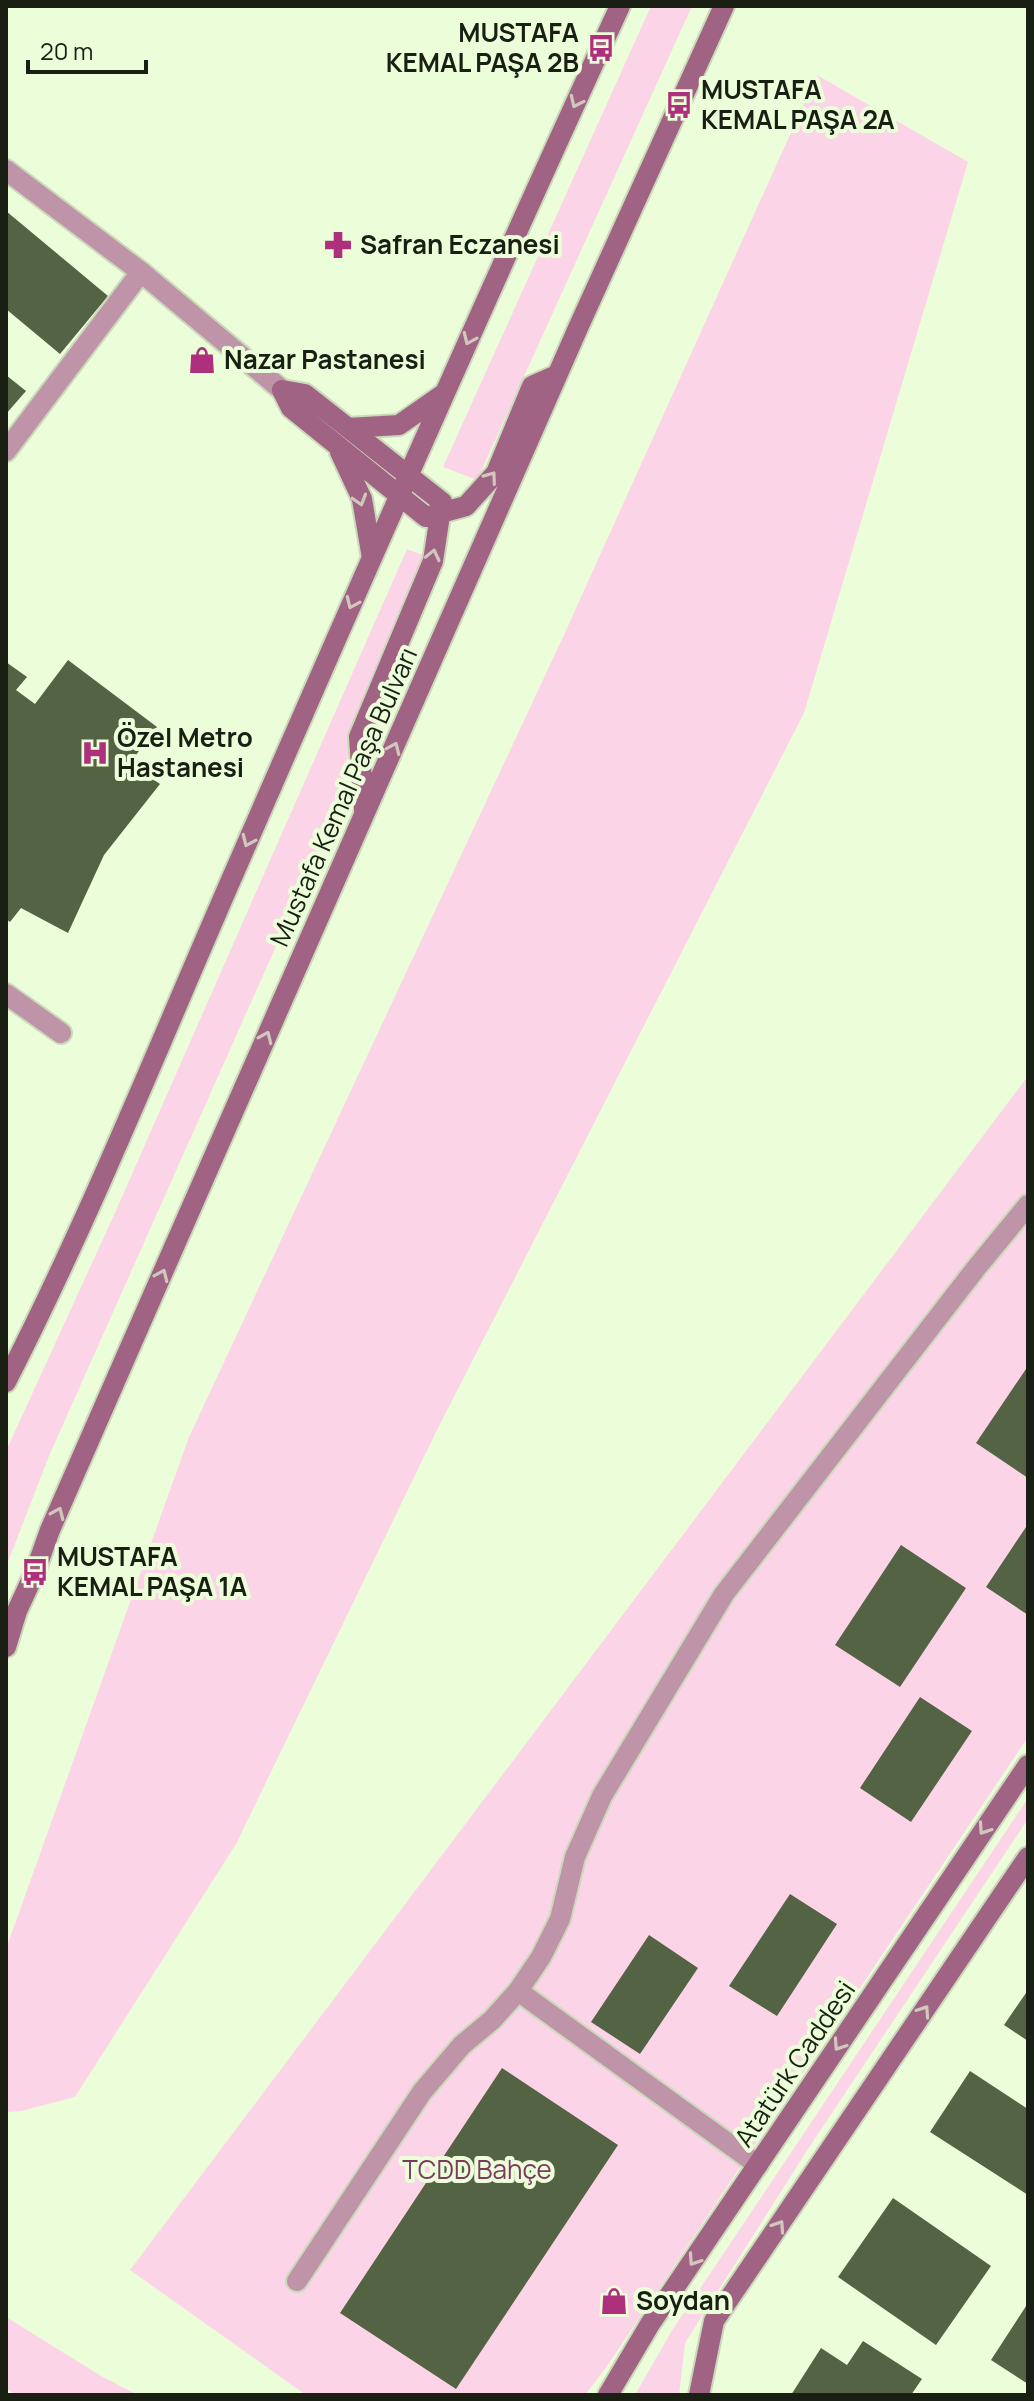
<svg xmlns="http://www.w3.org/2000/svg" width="1034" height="2401" viewBox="0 0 1034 2401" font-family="Manrope,sans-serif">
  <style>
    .green { fill: #fcd4e7 }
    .building { fill: #556345 }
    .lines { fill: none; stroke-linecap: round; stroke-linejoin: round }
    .service-casing { stroke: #cad9ba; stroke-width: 24 }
    .minor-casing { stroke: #cad9ba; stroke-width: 24 }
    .tertiary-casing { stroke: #cad9ba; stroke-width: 24 }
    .secondary-casing { stroke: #cad9ba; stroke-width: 24 }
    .service { stroke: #bf93a8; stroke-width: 20 }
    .minor { stroke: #bf93a8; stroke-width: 20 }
    .tertiary { stroke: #bf93a8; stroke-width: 20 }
    .secondary { stroke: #a16383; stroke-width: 20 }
    .oneway { stroke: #d2c7bc }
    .labels { text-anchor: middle; stroke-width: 8; stroke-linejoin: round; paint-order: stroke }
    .poi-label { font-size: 26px; font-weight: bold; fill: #191f12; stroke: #ecfdda; text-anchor: start }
    .street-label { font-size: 26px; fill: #191f12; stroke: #ecfdda }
    .park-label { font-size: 26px; fill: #7d3a5f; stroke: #ecfdda }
  </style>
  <rect width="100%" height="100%" fill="#ecfdda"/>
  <path class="green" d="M 651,6 L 692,6 L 477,480 L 443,467 Z
    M 817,75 L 968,162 L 804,713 L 438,1428 L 236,1844 L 75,2097 L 21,2111 L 6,2112 L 6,1949 L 189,1437 L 563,637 Z
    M 407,549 L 425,556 L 355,718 L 338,807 L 49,1456 L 6,1567 L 6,1451 L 114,1215 Z
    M 1028,1076 L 1028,1737 L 605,2369 L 585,2395 L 306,2395 L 130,2270 Z
    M 1028,1798 L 1028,1819 L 808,2149 L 685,2343 L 679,2395 L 635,2395 L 671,2332 Z
    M 6,2317 L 101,2376 L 138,2395 L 15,2395 L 6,2388 Z"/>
  <path class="building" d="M 6,211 L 108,296 L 60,354 L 6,309 Z
    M 6,375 L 26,391 L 6,414 Z
    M 68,660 L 157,727 L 130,763 L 160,784 L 104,855 L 68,933 L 21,908 L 10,922 L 6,919 L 6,662 L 27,677 L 16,690 L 35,704 Z
    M 1028,1366 L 1028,1478 L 976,1443 Z
    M 1028,1524 L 1028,1615 L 986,1587 Z
    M 901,1545 L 966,1588 L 900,1687 L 835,1645 Z
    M 920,1697 L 972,1731 L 911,1822 L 860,1788 Z
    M 790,1894 L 837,1924 L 777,2016 L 729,1986 Z
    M 649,1935 L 698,1968 L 640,2054 L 591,2022 Z
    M 1028,1990 L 1028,2041 L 1004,2025 Z
    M 502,2068 L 618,2145 L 456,2389 L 340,2313 Z
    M 970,2071 L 1028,2109 L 1028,2195 L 930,2132 Z
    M 893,2198 L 991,2266 L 936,2345 L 838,2277 Z
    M 1028,2303 L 1028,2384 L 991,2360 Z
    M 863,2341 L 922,2379 L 911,2395 L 791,2395 L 821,2348 L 847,2365 Z"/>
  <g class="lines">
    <g class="service-casing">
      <path id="service" d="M 518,1991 L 758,2165
        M 297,2281 L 422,2092 L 462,2045 L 492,2020 L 518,1991 L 541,1957 L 560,1919 L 575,1857 L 602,1796 L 724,1594 L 977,1267 L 1028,1205"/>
    </g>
    <g class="minor-casing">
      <path id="minor" d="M 6,451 L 141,272
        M 6,994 L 61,1033"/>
    </g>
    <g class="tertiary-casing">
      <path id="tertiary" d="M 6,170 L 141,272 L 282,390"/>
    </g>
    <g class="secondary-casing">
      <path id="secondary" d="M 282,390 L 305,394 L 442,502 L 433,561 L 359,737 L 364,810
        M 282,390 L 291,408 L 426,517 L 466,506 L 496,473 L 532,386 L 557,375
        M 348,428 L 399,425 L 442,395
        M 340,452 L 362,499 L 372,558
        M 6,1382 C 93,1212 164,1032 241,857 C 365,572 490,288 620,6
        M 6,1647 L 17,1611 L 35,1572 L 50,1530 L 156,1288 L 578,328 L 724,6
        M 608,2395 L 650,2324 L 1028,1765
        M 699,2395 L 714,2321 L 1028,1857"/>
    </g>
    <use href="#service" class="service"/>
    <use href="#minor" class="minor"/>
    <use href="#tertiary" class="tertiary"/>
    <use href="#secondary" class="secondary"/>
  </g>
  <defs><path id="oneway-chevron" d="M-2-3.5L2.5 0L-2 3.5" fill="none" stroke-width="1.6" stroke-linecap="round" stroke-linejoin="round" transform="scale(2)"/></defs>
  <g class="oneway">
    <use href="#oneway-chevron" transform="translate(576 102) rotate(115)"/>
    <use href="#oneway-chevron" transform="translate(469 339) rotate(114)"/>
    <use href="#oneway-chevron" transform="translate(491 477) rotate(-54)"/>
    <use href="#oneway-chevron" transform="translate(360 500) rotate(73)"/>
    <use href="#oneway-chevron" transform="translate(433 555) rotate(-77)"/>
    <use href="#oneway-chevron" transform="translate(352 603) rotate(114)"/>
    <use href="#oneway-chevron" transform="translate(394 748) rotate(-66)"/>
    <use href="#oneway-chevron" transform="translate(248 841) rotate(114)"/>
    <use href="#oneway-chevron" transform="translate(266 1037) rotate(-66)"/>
    <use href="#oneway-chevron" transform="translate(162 1275) rotate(-66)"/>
    <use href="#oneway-chevron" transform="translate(58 1513) rotate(-66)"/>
    <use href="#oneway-chevron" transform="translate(984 1829) rotate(124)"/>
    <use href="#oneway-chevron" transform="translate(924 2011) rotate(-56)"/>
    <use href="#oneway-chevron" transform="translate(839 2045) rotate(124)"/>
    <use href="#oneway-chevron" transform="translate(779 2226) rotate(-56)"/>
    <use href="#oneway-chevron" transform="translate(694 2260) rotate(124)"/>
  </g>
  <defs>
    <g id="bus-bare" transform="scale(2.16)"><path d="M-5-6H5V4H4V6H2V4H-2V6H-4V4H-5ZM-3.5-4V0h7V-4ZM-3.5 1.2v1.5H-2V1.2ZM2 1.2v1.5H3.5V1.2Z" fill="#ae2f7c" stroke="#ecfdda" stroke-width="2.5" paint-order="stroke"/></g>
    <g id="pharmacy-bare" transform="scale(2.16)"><path d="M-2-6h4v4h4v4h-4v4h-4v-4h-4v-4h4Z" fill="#ae2f7c" stroke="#ecfdda" stroke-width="2.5" paint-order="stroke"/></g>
    <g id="shop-bare" transform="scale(2.16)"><path d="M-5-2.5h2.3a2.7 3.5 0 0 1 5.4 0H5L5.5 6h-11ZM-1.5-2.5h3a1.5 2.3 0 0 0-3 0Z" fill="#ae2f7c" stroke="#ecfdda" stroke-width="2.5" paint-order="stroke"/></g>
    <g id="hospital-bare" transform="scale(2.16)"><path d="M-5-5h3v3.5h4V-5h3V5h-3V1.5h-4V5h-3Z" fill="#ae2f7c" stroke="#ecfdda" stroke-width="2.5" paint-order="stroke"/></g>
  </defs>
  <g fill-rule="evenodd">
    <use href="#bus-bare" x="601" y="48"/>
    <use href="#bus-bare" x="679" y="105"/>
    <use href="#pharmacy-bare" x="338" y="245"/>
    <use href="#shop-bare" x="202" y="360"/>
    <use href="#hospital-bare" x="95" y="753"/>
    <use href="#bus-bare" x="35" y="1572"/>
    <use href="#shop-bare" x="614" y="2301"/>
  </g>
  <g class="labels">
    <g class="poi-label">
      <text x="579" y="42" text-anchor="end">MUSTAFA<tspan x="579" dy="30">KEMAL PAŞA 2B</tspan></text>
      <text x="701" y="99">MUSTAFA<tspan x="701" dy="30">KEMAL PAŞA 2A</tspan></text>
      <text x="360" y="254">Safran Eczanesi</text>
      <text x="224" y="369">Nazar Pastanesi</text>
      <text x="117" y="747">Özel Metro<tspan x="117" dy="30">Hastanesi</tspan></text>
      <text x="57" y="1566">MUSTAFA<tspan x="57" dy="30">KEMAL PAŞA 1A</tspan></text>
      <text x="636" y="2310">Soydan</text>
    </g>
    <g class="street-label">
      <text transform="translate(344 797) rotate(-66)" y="9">Mustafa Kemal Paşa Bulvarı</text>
      <text transform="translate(795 2064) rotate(-56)" y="9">Atatürk Caddesi</text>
    </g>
    <g class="park-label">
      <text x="477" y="2179">TCDD Bahçe</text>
    </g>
  </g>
  <rect width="1034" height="2401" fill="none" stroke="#191f12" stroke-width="16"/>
  <path d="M28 60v12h118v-12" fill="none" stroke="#191f12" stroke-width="4"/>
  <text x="40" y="60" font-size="24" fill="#191f12" stroke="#ecfdda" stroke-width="6" paint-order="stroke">20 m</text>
</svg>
